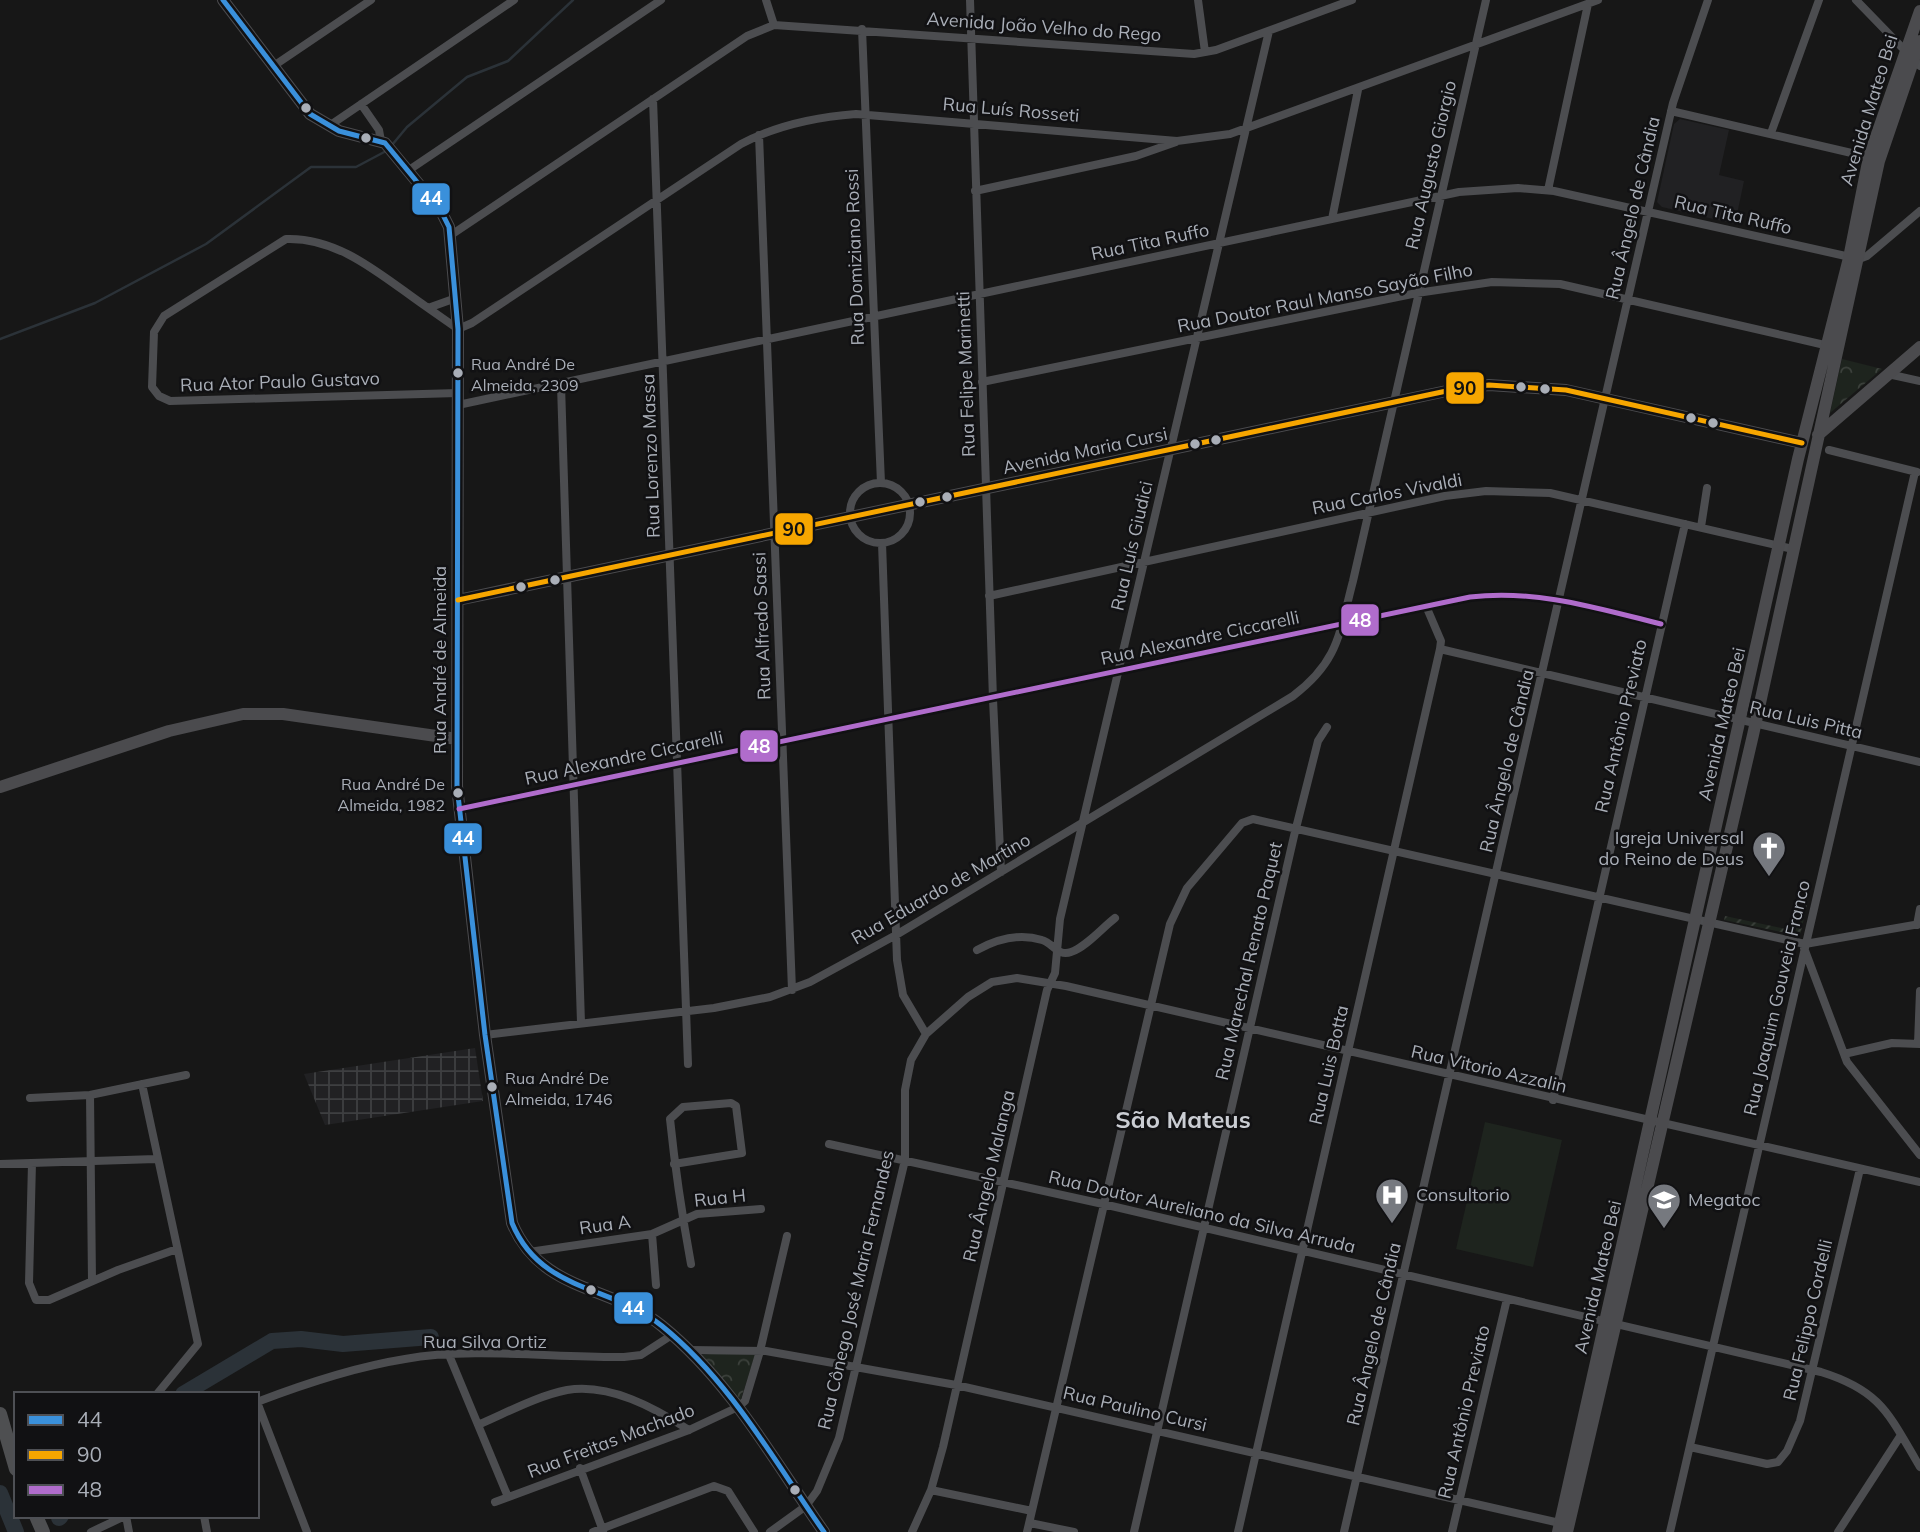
<svg xmlns="http://www.w3.org/2000/svg" width="1920" height="1532" viewBox="0 0 1920 1532" font-family="Mulish,sans-serif">
  <style>
    .built { fill: #212123 }
    .industrial { fill: url(#industrial-grid) }
    .forest { fill: url(#forest-crowns) }
    .garden { fill: url(#garden-furrows) }
    .pitch { fill: #1e241e }
    .lines { fill: none; stroke-linecap: round; stroke-linejoin: round }
    .stream { stroke: #2b3238; stroke-width: 2.5 }
    .river { stroke: #2b3238; stroke-width: 16 }
    .street { stroke: #4c4d50; stroke-width: 8 }
    .secondary { stroke: #4b4b4e; stroke-width: 12 }
    .highway { stroke: #4e4f51; stroke-width: 14 }
    .bus-1-casing { stroke: #111113; stroke-width: 10 }
    .bus-2-casing { stroke: #111113; stroke-width: 10 }
    .bus-3-casing { stroke: #111113; stroke-width: 10 }
    .bus-1 { stroke: #3a90db; stroke-width: 5 }
    .bus-2 { stroke: #f7a600; stroke-width: 5 }
    .bus-3 { stroke: #b06ccc; stroke-width: 5 }
    .bus-dot { fill: #a9aeb7; stroke: #111113; stroke-width: 2.5 }
    .labels { text-anchor: middle; stroke-width: 5; stroke-linejoin: round; paint-order: stroke }
    .bus-label { font-size: 16px; fill: #a9aeb7; stroke: #111113; text-anchor: start }
    .street-label { font-size: 18px; fill: #a9aeb7; stroke: #111113 }
    .poi-label { font-size: 18px; fill: #a9aeb7; stroke: #111113; text-anchor: start }
    .district-label { font-size: 24px; font-weight: bold; fill: #cacdd3; stroke: #111113 }
    .line-badge { stroke: #111113; stroke-width: 2.5 }
    .badge-label { font-size: 19px; text-anchor: middle; font-weight: bold; fill: #fff }
    .pale-badge-label { font-size: 19px; text-anchor: middle; font-weight: bold; fill: #111 }
  </style>
  <defs>
    <pattern id="industrial-grid" width="8" height="8" patternUnits="userSpaceOnUse" patternTransform="scale(1.75)"><rect width="8" height="8" fill="#212123"/><path d="M0 4h8M4 0v8" fill="none" stroke="#3e3f41"/></pattern>
    <pattern id="forest-crowns" width="20" height="18" patternUnits="userSpaceOnUse" patternTransform="scale(1.75)"><rect width="20" height="18" fill="#1e241e"/><path d="M2 6a3 3 0 1 1 6 0M12 15a3 3 0 1 1 6 0" fill="none" stroke="#3c413c"/></pattern>
    <pattern id="garden-furrows" width="10" height="10" patternUnits="userSpaceOnUse" patternTransform="scale(1.75)"><rect width="10" height="10" fill="#1e241e"/><path d="M-1 1l2-2M0 10L10 0M9 11l2-2" fill="none" stroke="#3c413c"/></pattern>
  </defs>
  <rect width="100%" height="100%" fill="#171717"/>
  <path class="built" d="M 1680,119 L 1729,130 L 1719,175 L 1744,181 L 1735,224 L 1662,207 L 1657,202 L 1674,124 Z"/>
  <path class="industrial" d="M 475,1048 L 483,1101 L 325,1125 L 304,1074 Z"/>
  <path class="forest" d="M 1842,359 L 1882,369 L 1830,413 Z
    M 719,1353 L 755,1355 L 740,1402 L 701,1355 Z"/>
  <path class="garden" d="M 1803,899 L 1808,900 L 1800,936 L 1724,920 L 1725,916 L 1795,931 Z"/>
  <path class="pitch" d="M 1485,1122 L 1562,1140 L 1533,1267 L 1456,1249 Z"/>
  <g class="lines">
    <path class="stream" d="M 392,145 L 407,127 L 467,77 L 508,61 L 573,0
      M 0,339 L 95,303 L 206,244 L 311,167 L 356,167 L 388,150"/>
    <path class="river" d="M 183,1394 L 272,1341 L 301,1339 L 343,1344 L 431,1337
      M 0,1493 L 16,1532
      M 59,1518 L 61,1516"/>
    <path class="street" d="M 766,0 L 774,25
      M 970,0 L 993,699 L 1001,872
      M 1198,0 L 1205,52
      M 1856,0 L 1920,66
      M 862,29 L 881,483
      M 272,67 L 371,0
      M 653,99 L 688,1064
      M 361,104 L 379,130 L 381,141
      M 1671,111 L 1873,158
      M 329,126 L 514,0
      M 1771,133 L 1819,0
      M 759,135 L 792,990
      M 409,170 L 661,0
      M 1548,190 L 1588,4
      M 975,191 L 1136,156 L 1176,142
      M 1332,219 L 1358,90
      M 451,235 L 747,36 L 774,25 L 1194,54 L 1216,50 L 1352,0
      M 456,298 L 428,308 L 458,329 L 472,323 L 741,144 C 777,125 816,117 856,114 L 1177,141 L 1230,134 L 1598,0
      M 428,308 C 384,278 341,237 286,239 L 164,316 L 154,332 L 152,387 L 159,396 L 170,401 L 458,393
      M 1888,374 L 1920,381
      M 982,382 L 1417,293 L 1492,282 L 1560,284 L 1829,346
      M 561,385 L 581,1023
      M 458,405 L 1459,192 L 1518,188 L 1554,191 L 1859,259 L 1867,256 L 1920,211
      M 1829,450 L 1917,472
      M850 513a30 30 0 1 1 60 0a30 30 0 1 1-60 0Z
      M 1701,527 L 1707,488
      M 882,543 L 897,960 L 903,995 L 926,1034
      M 989,596 L 1445,496 L 1486,491 L 1550,493 L 1793,549
      M 1440,649 L 1920,762
      M 459,809 L 1470,597 C 1535,589 1597,608 1661,624
      M 1917,925 L 1920,909
      M 1804,948 L 1847,1062 L 1920,1155
      M 977,950 C 997,939 1020,933 1042,940 C 1053,943 1058,957 1071,952 C 1086,947 1102,928 1115,918
      M 485,1035 L 714,1008 L 770,997 L 810,982 L 896,935 L 1293,696 C 1339,661 1339,634 1353,581 L 1486,0
      M 1918,1044 L 1920,991
      M 1844,1054 L 1892,1043 L 1920,1044
      M 142,1084 L 198,1344 L 157,1394
      M 90,1095 L 92,1281
      M 30,1098 L 90,1095 L 186,1075
      M 1553,1100 L 1685,524
      M 829,1144 L 1103,1204 L 1821,1372 C 1882,1391 1889,1415 1920,1467
      M 32,1163 L 29,1283 L 36,1300 L 49,1300 L 118,1270 L 177,1249
      M 0,1164 L 156,1159
      M 674,1164 L 742,1153 L 736,1106 L 731,1103 L 683,1107 L 670,1119 C 675,1168 682,1215 691,1264
      M 652,1234 L 656,1285
      M 529,1252 L 652,1234 L 697,1214 L 761,1209
      M 690,1350 L 766,1351 L 956,1385 L 1564,1524
      M 449,1355 L 508,1497
      M 257,1402 C 304,1384 355,1367 405,1359 C 472,1347 555,1358 624,1357 L 641,1355 L 672,1335
      M 257,1402 L 307,1532
      M 480,1424 C 508,1412 537,1396 567,1390 C 610,1383 655,1408 689,1430
      M 1690,1447 L 1767,1464 L 1778,1462 L 1787,1451 L 1800,1421 L 1860,1169
      M 580,1468 L 603,1531
      M 931,1490 L 1032,1511
      M 495,1502 L 689,1430 L 738,1407 L 745,1401 L 760,1351 L 787,1236
      M 126,1516 L 129,1532
      M 204,1516 L 207,1532
      M 1030,1523 L 1074,1532
      M 91,1532 L 125,1516
      M 593,1532 L 714,1486 L 728,1491 L 754,1532
      M 770,1532 L 806,1506 L 817,1491 L 839,1438 L 905,1160 L 905,1090 L 911,1060 L 926,1034 L 968,997 L 992,982 L 1017,978 L 1066,986 L 1920,1182
      M 912,1532 L 931,1490 L 943,1447 L 1047,990 L 1055,973 L 1060,919 L 1269,31
      M 1027,1532 L 1170,924 L 1187,888 L 1242,823 L 1253,819 L 1805,944 L 1920,924
      M 1134,1532 L 1294,836 L 1318,741 L 1327,727
      M 1238,1532 L 1440,649 L 1441,641 L 1426,606
      M 1344,1532 L 1673,103 L 1708,0
      M 1452,1532 L 1507,1299
      M 1670,1532 L 1915,472
      M 1838,1532 L 1901,1435"/>
    <path class="secondary" d="M 223,0 L 310,114 L 339,131 L 385,143 L 441,211 L 449,227 L 458,329 L 457,786 L 485,1035 L 512,1223 C 541,1293 612,1285 662,1326 C 731,1382 774,1461 824,1532
      M 1818,435 L 1920,347
      M 458,600 L 1456,389 L 1489,385 L 1566,390 L 1802,443
      M 0,787 L 169,731 L 243,714 L 283,714 L 457,739
      M 1558,1532 L 1798,459 L 1849,258 L 1869,157 L 1920,11
      M 1567,1532 L 1753,735 L 1879,161 L 1920,41"/>
    <path class="highway" d="M 0,1414 L 16,1469
      M 36,1516 L 43,1532"/>
    <g class="bus-1-casing">
      <path id="bus-1" d="M 223,0 L 310,114 L 339,131 L 385,143 L 441,211 L 449,227 L 458,329 L 457,786 L 485,1035 L 512,1223 C 541,1293 612,1285 662,1326 C 731,1382 774,1461 824,1532"/>
    </g>
    <g class="bus-2-casing">
      <path id="bus-2" d="M 458,600 L 1456,389 L 1489,385 L 1566,390 L 1802,443"/>
    </g>
    <g class="bus-3-casing">
      <path id="bus-3" d="M 459,809 L 1470,597 C 1535,589 1597,608 1661,624"/>
    </g>
    <use href="#bus-1" class="bus-1"/>
    <use href="#bus-2" class="bus-2"/>
    <use href="#bus-3" class="bus-3"/>
  </g>
  <defs>
    <g id="church-pin" transform="scale(1.75)"><path d="M0 17L-7.5 6A9.5 9.5 0 1 1 7.5 6Z" fill="#76797f" stroke="#111113"/><path d="M-1.2-6h2.4v3.5h3.3v2.4h-3.3V6h-2.4V-.1h-3.3v-2.4h3.3Z" fill="#fff"/></g>
    <g id="hospital-pin" transform="scale(1.75)"><path d="M0 17L-7.5 6A9.5 9.5 0 1 1 7.5 6Z" fill="#76797f" stroke="#111113"/><path d="M-5-5h3v3.5h4V-5h3V5h-3V1.5h-4V5h-3Z" fill="#fff"/></g>
    <g id="university-pin" transform="scale(1.75)"><path d="M0 17L-7.5 6A9.5 9.5 0 1 1 7.5 6Z" fill="#76797f" stroke="#111113"/><path d="M0-5L7-2L0 1L-7-2ZM-4 1L0 2.5L4 1V4Q0 6-4 4Z" fill="#fff"/></g>
  </defs>
  <g fill-rule="evenodd">
    <use href="#church-pin" x="1769" y="848"/>
    <use href="#hospital-pin" x="1392" y="1195"/>
    <use href="#university-pin" x="1664" y="1200"/>
  </g>
  <g class="bus-dot">
    <circle cx="306" cy="108" r="6"/>
    <circle cx="366" cy="138" r="6"/>
    <circle cx="458" cy="373" r="6"/>
    <circle cx="1521" cy="387" r="6"/>
    <circle cx="1545" cy="389" r="6"/>
    <circle cx="1691" cy="418" r="6"/>
    <circle cx="1713" cy="423" r="6"/>
    <circle cx="1216" cy="440" r="6"/>
    <circle cx="1195" cy="444" r="6"/>
    <circle cx="947" cy="497" r="6"/>
    <circle cx="920" cy="502" r="6"/>
    <circle cx="555" cy="580" r="6"/>
    <circle cx="521" cy="587" r="6"/>
    <circle cx="458" cy="793" r="6"/>
    <circle cx="492" cy="1087" r="6"/>
    <circle cx="591" cy="1290" r="6"/>
    <circle cx="795" cy="1490" r="6"/>
  </g>
  <g class="labels">
    <g class="bus-label">
      <text x="471" y="370">Rua André De<tspan x="471" dy="21">Almeida, 2309</tspan></text>
      <text x="445" y="790" text-anchor="end">Rua André De<tspan x="445" dy="21">Almeida, 1982</tspan></text>
      <text x="505" y="1084">Rua André De<tspan x="505" dy="21">Almeida, 1746</tspan></text>
    </g>
    <g class="street-label">
      <text transform="translate(1044 27) rotate(4)" y="6">Avenida João Velho do Rego</text>
      <text transform="translate(1011 110) rotate(5)" y="6">Rua Luís Rosseti</text>
      <text transform="translate(1869 110) rotate(-73)" y="6">Avenida Mateo Bei</text>
      <text transform="translate(1431 165) rotate(-77)" y="6">Rua Augusto Giorgio</text>
      <text transform="translate(1633 208) rotate(-77)" y="6">Rua Ângelo de Cândia</text>
      <text transform="translate(1733 215) rotate(13)" y="6">Rua Tita Ruffo</text>
      <text transform="translate(1150 242) rotate(-12)" y="6">Rua Tita Ruffo</text>
      <text transform="translate(855 257) rotate(-92)" y="6">Rua Domiziano Rossi</text>
      <text transform="translate(1325 298) rotate(-11)" y="6">Rua Doutor Raul Manso Sayão Filho</text>
      <text transform="translate(966 374) rotate(-92)" y="6">Rua Felipe Marinetti</text>
      <text transform="translate(280 382) rotate(-2)" y="6">Rua Ator Paulo Gustavo</text>
      <text transform="translate(1085 451) rotate(-12)" y="6">Avenida Maria Cursi</text>
      <text transform="translate(651 456) rotate(-92)" y="6">Rua Lorenzo Massa</text>
      <text transform="translate(1387 494) rotate(-11)" y="6">Rua Carlos Vivaldi</text>
      <text transform="translate(1132 546) rotate(-77)" y="6">Rua Luís Giudici</text>
      <text transform="translate(762 626) rotate(-92)" y="6">Rua Alfredo Sassi</text>
      <text transform="translate(1200 638) rotate(-12)" y="6">Rua Alexandre Ciccarelli</text>
      <text transform="translate(440 660) rotate(-90)" y="6">Rua André de Almeida</text>
      <text transform="translate(1806 720) rotate(13)" y="6">Rua Luis Pitta</text>
      <text transform="translate(1722 724) rotate(-77)" y="6">Avenida Mateo Bei</text>
      <text transform="translate(1621 726) rotate(-77)" y="6">Rua Antônio Previato</text>
      <text transform="translate(624 758) rotate(-12)" y="6">Rua Alexandre Ciccarelli</text>
      <text transform="translate(1507 761) rotate(-77)" y="6">Rua Ângelo de Cândia</text>
      <text transform="translate(941 889) rotate(-30)" y="6">Rua Eduardo de Martino</text>
      <text transform="translate(1249 961) rotate(-77)" y="6">Rua Marechal Renato Paquet</text>
      <text transform="translate(1777 998) rotate(-77)" y="6">Rua Joaquim Gouveia Franco</text>
      <text transform="translate(1329 1065) rotate(-77)" y="6">Rua Luis Botta</text>
      <text transform="translate(1489 1069) rotate(13)" y="6">Rua Vitorio Azzalin</text>
      <text transform="translate(989 1176) rotate(-77)" y="6">Rua Ângelo Malanga</text>
      <text transform="translate(720 1198) rotate(-6)" y="6">Rua H</text>
      <text transform="translate(1202 1212) rotate(13)" y="6">Rua Doutor Aureliano da Silva Arruda</text>
      <text transform="translate(605 1225) rotate(-8)" y="6">Rua A</text>
      <text transform="translate(1598 1277) rotate(-77)" y="6">Avenida Mateo Bei</text>
      <text transform="translate(856 1290) rotate(-77)" y="6">Rua Cônego José Maria Fernandes</text>
      <text transform="translate(1808 1320) rotate(-77)" y="6">Rua Felippo Cordelli</text>
      <text transform="translate(1374 1334) rotate(-77)" y="6">Rua Ângelo de Cândia</text>
      <text x="485" y="1348">Rua Silva Ortiz</text>
      <text transform="translate(1135 1409) rotate(13)" y="6">Rua Paulino Cursi</text>
      <text transform="translate(1464 1412) rotate(-77)" y="6">Rua Antônio Previato</text>
      <text transform="translate(611 1441) rotate(-21)" y="6">Rua Freitas Machado</text>
    </g>
    <g class="poi-label">
      <text x="1744" y="844" text-anchor="end">Igreja Universal<tspan x="1744" dy="21">do Reino de Deus</tspan></text>
      <text x="1416" y="1201">Consultorio</text>
      <text x="1688" y="1206">Megatoc</text>
    </g>
    <g class="district-label">
      <text x="1183" y="1128">São Mateus</text>
    </g>
  </g>
  <g class="line-badge">
    <rect x="411" y="182" width="40" height="34" rx="7" fill="#3a90db"/>
    <rect x="1445" y="371" width="40" height="34" rx="7" fill="#f7a600"/>
    <rect x="774" y="512" width="40" height="34" rx="7" fill="#f7a600"/>
    <rect x="1340" y="603" width="40" height="34" rx="7" fill="#b06ccc"/>
    <rect x="739" y="729" width="40" height="34" rx="7" fill="#b06ccc"/>
    <rect x="443" y="822" width="40" height="33" rx="7" fill="#3a90db"/>
    <rect x="613" y="1291" width="41" height="34" rx="7" fill="#3a90db"/>
  </g>
  <g class="badge-label">
    <text x="431" y="205">44</text>
    <text x="1360" y="627">48</text>
    <text x="759" y="753">48</text>
    <text x="463" y="845">44</text>
    <text x="633" y="1315">44</text>
  </g>
  <g class="pale-badge-label">
    <text x="1465" y="395">90</text>
    <text x="794" y="536">90</text>
  </g>
  <rect x="14" y="1392" width="245" height="126" fill="#111113" stroke="#4e5055" stroke-width="2"/>
  <rect x="28" y="1415" width="35" height="10" fill="#3a90db" stroke="#4e5055" stroke-width="2"/>
  <text x="77" y="1427" font-size="21" fill="#a9aeb7">44</text>
  <rect x="28" y="1450" width="35" height="10" fill="#f7a600" stroke="#4e5055" stroke-width="2"/>
  <text x="77" y="1462" font-size="21" fill="#a9aeb7">90</text>
  <rect x="28" y="1485" width="35" height="10" fill="#b06ccc" stroke="#4e5055" stroke-width="2"/>
  <text x="77" y="1497" font-size="21" fill="#a9aeb7">48</text>
</svg>
